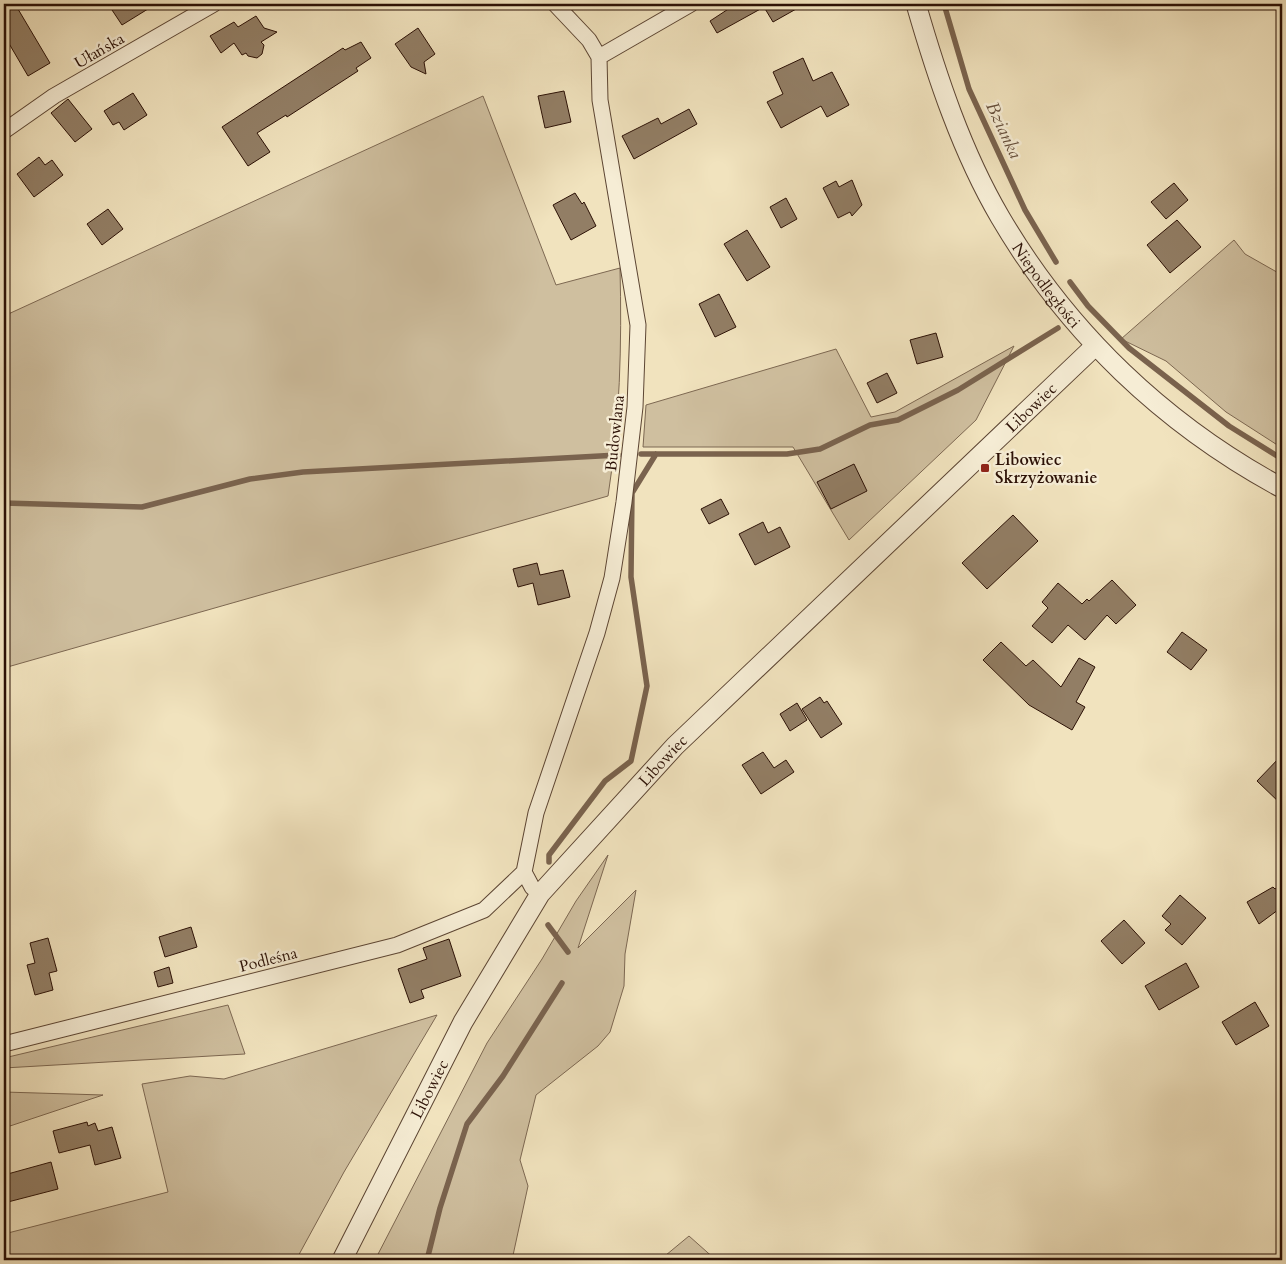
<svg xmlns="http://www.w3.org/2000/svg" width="1286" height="1264" viewBox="0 0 1286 1264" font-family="Cardo,serif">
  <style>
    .green { fill: #cfbf9f; stroke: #7d6852 }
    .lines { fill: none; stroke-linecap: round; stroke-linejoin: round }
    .stream { stroke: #7a634e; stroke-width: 5.5 }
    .building { fill: #927e65; stroke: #2b1005 }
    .minor-casing { stroke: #5c4533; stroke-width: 17 }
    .tertiary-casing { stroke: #5c4533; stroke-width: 21 }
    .minor { stroke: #f6edd5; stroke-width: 15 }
    .tertiary { stroke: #f6edd5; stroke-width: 19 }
    .poi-dot { fill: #8f2418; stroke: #f6edd5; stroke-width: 2 }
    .labels { text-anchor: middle; stroke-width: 5; stroke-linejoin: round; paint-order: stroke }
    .street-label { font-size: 16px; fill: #2b1005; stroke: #f6edd5 }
    .poi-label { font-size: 16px; font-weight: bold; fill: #2b1005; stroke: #f6edd5; text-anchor: start }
    .water-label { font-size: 18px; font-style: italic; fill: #664f3c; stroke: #f6edd5 }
  </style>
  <rect width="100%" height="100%" fill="#f1e3be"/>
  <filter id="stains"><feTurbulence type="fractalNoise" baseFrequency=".004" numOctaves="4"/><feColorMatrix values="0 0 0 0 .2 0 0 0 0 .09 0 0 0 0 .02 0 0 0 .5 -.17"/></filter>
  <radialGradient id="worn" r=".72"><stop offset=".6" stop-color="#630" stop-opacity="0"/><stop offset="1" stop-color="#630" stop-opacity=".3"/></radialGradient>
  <path class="green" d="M 483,96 L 556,285 L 620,268 C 622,345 620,420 608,496 L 4,668 L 4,316 Z
    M 1234,240 L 1245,254 L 1282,275 L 1282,448 L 1226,412 L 1166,361 L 1121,339 Z
    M 1014,346 L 976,420 L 849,540 L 793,447 L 643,447 L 646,405 L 836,349 L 871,417 L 895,412 Z
    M 608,855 L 578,948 L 636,890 L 625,954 L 624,986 L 610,1032 L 598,1046 L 536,1095 L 520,1160 L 528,1186 L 512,1260 L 375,1260 L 487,1043 L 542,959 L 576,901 Z
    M 228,1005 L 245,1054 L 4,1068 L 4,1058 Z
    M 437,1015 L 344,1172 L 296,1260 L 4,1260 L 4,1234 L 168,1192 L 142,1084 L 190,1076 L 224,1079 Z
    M 4,1092 L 103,1095 L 4,1128 Z
    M 689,1236 L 716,1260 L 660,1260 Z"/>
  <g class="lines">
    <path class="stream" d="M 944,4 L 969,89 L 1025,210 L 1056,262
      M 1070,282 L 1088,306 L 1129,348 L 1229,426 L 1282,459
      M 641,454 L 787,454 L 820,449 L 870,425 L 898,420 L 958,390 L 1058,328
      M 4,503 L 142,507 L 250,479 L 303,472 L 618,455
      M 549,862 L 549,855 L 605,781 L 631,761 L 647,686 L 631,577 L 632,493 L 656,454
      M 548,925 L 568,952
      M 427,1260 L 440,1208 L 467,1124 L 503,1076 L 562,983"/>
  </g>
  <path class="building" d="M 4,4 L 15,4 L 50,63 L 28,76 L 4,35 Z
    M 108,4 L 156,4 L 122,25 Z
    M 736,4 L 805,4 L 773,22 L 764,7 L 717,33 L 710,21 Z
    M 256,16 L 264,28 L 277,32 L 261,42 L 264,45 L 262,54 L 257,58 L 248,56 L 246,53 L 242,55 L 234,43 L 221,53 L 210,36 L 234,22 L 238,27 Z
    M 418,28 L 435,54 L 424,62 L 426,74 L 411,67 L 395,44 Z
    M 361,42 L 371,58 L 356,68 L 358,71 L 287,117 L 286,115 L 257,133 L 270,152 L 248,166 L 222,127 L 343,48 L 345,50 Z
    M 803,58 L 813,81 L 832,72 L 849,105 L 827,117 L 821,106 L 781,128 L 767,102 L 783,94 L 773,72 Z
    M 564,91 L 571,122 L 545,128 L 538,96 Z
    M 133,93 L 147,115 L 124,130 L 119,122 L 113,125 L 104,111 Z
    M 68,99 L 92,129 L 75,142 L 51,113 Z
    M 689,109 L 697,124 L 634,159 L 622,136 L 658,118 L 661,124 Z
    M 39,157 L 45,165 L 52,160 L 63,175 L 34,197 L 17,174 Z
    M 852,180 L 862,205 L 852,216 L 850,212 L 838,218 L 823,188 L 836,181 L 839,187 Z
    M 1174,183 L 1188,200 L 1166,219 L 1151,202 Z
    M 575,193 L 582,204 L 584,202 L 596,226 L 571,240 L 553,205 Z
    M 786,198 L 797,219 L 781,228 L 770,207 Z
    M 108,209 L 123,229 L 102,245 L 87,224 Z
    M 1177,220 L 1201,247 L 1170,273 L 1147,245 Z
    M 747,230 L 770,267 L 747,281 L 724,244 Z
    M 719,294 L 736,327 L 715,337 L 699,304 Z
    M 936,333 L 943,357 L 917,364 L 910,340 Z
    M 887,373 L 897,393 L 877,403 L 867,383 Z
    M 854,464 L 867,491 L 831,509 L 817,482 Z
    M 721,499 L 729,514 L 709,524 L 701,509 Z
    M 1013,515 L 1038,541 L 987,589 L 962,563 Z
    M 763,522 L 768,533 L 780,527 L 790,547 L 755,565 L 739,534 Z
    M 537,563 L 540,575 L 563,570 L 570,597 L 538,605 L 533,583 L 518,587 L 513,569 Z
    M 1112,580 L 1136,605 L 1116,624 L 1107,615 L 1085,640 L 1068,625 L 1052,643 L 1032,626 L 1048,608 L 1042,602 L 1058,583 L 1082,604 L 1087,599 L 1089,601 Z
    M 1182,632 L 1207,650 L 1191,670 L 1167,652 Z
    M 1001,642 L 1026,666 L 1033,660 L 1061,687 L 1079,658 L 1095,667 L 1076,702 L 1085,707 L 1072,730 L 1029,705 L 983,660 Z
    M 820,697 L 824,703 L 827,701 L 842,724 L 821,738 L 802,709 Z
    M 797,703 L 807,720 L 790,731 L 780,714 Z
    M 763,752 L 774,768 L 786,760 L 794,772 L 761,794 L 742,765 Z
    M 1282,755 L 1282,805 L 1257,781 Z
    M 1282,884 L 1282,907 L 1259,924 L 1247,902 L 1273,887 L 1275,889 Z
    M 1180,895 L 1206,918 L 1182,945 L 1165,930 L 1171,924 L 1162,916 Z
    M 1124,920 L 1145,943 L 1122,964 L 1101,941 Z
    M 191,927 L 197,947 L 165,957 L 159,937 Z
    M 48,938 L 57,971 L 49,973 L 53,990 L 35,995 L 27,965 L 35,963 L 30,943 Z
    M 449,939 L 461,976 L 421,990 L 424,998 L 410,1003 L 398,969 L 427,959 L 423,948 Z
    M 1186,963 L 1199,987 L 1159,1010 L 1145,986 Z
    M 169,967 L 173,983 L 158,987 L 154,972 Z
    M 1255,1002 L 1269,1026 L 1236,1045 L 1222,1022 Z
    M 87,1122 L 88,1126 L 95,1123 L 98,1131 L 112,1127 L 121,1158 L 95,1165 L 90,1145 L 59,1153 L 53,1131 Z
    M 51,1162 L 58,1189 L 4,1203 L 4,1175 Z"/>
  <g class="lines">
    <g class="minor-casing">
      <path id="minor" d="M 599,57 L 691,4
        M 4,131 L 54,96 L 214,4
        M 524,872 L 536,813 L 597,633 L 612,578 L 624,502 L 635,407 L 638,325 L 600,100 L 599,57 L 589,40 L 555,4
        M 524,872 L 532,887 L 540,894
        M 4,1044 L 397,945 L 484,910 L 524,872"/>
    </g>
    <g class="tertiary-casing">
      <g id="tertiary">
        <path id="s1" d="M 916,4 C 937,77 962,152 1000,217 C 1068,333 1165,425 1282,488"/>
        <path id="s2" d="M 342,1260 L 463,1022 L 540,894 L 675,746 L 1095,346"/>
      </g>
    </g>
    <use href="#minor" class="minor"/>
    <use href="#tertiary" class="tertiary"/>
  </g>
  <rect class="poi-dot" x="980" y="463" width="10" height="10" rx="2.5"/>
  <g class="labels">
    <g class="street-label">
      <text transform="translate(99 50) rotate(-30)" y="6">Ułańska</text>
      <text dy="6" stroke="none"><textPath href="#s1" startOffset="312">Niepodległości</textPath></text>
      <text dy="6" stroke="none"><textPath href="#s2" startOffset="1108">Libowiec</textPath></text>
      <text transform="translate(614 433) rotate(-84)" y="6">Budowlana</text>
      <text dy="6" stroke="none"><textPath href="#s2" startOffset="598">Libowiec</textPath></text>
      <text transform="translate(268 959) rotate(-14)" y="6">Podleśna</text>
      <text dy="6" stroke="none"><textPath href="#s2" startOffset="192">Libowiec</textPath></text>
    </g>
    <g class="poi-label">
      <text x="995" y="465">Libowiec<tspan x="995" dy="18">Skrzyżowanie</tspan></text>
    </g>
    <g class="water-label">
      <text transform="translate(1004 130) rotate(65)" y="6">Bzianka</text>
    </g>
  </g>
  <rect width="1286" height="1264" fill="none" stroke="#f1e3be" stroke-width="20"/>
  <rect x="5" y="5" width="1276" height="1254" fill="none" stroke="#2b1005" stroke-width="2.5"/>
  <rect x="10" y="10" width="1266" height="1244" fill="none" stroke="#2b1005"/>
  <rect width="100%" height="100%" filter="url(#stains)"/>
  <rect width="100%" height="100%" fill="url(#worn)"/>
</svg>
